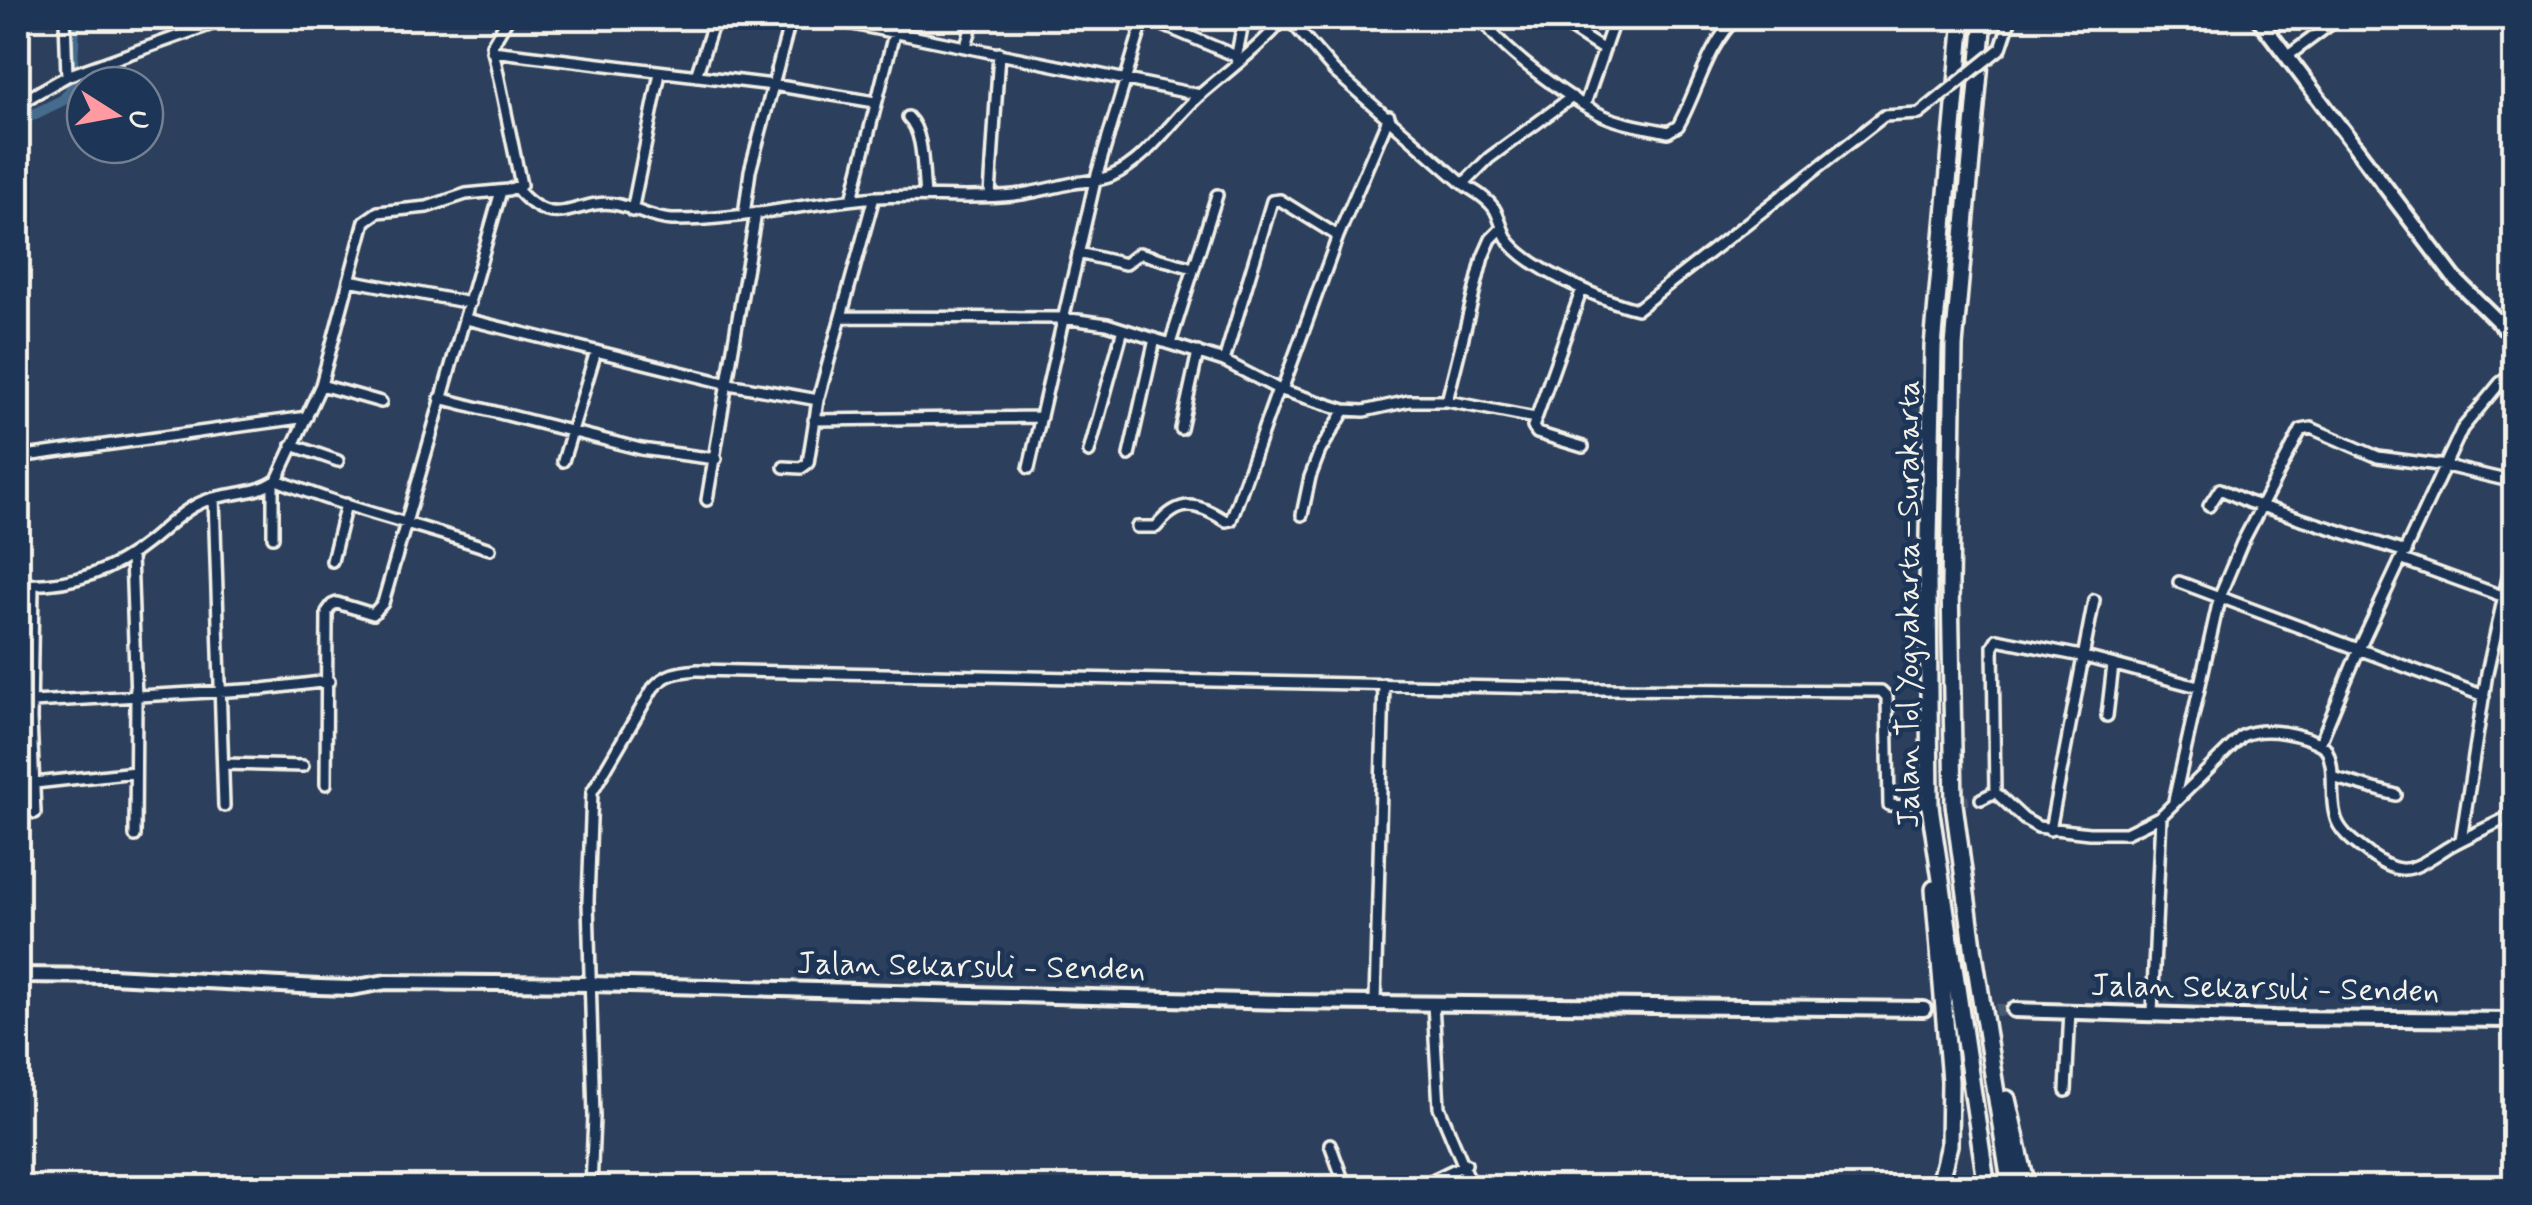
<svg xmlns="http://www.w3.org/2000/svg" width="2532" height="1205" viewBox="0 0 2532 1205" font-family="Mynerve,sans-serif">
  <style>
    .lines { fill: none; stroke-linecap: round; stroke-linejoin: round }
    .canal { stroke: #446c8c; stroke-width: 11 }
    .street-tunnel { stroke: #4a5a72; stroke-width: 9; stroke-dasharray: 9 4.5; stroke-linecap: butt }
    .secondary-tunnel { stroke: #4a5a72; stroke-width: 12; stroke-dasharray: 12 6; stroke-linecap: butt }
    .street-casing { stroke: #f4f1e8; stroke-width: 16 }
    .secondary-casing { stroke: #f4f1e8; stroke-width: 20 }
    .highway-casing { stroke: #f4f1e8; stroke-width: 22 }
    .street { stroke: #1d3557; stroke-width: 9 }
    .secondary { stroke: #1d3557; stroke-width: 12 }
    .highway { stroke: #1d3557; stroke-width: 15 }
    .street-bridge-casing { stroke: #f4f1e8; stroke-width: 16; stroke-linecap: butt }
    .street-bridge { stroke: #1d3557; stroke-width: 9 }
    .labels { text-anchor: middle; stroke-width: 9; stroke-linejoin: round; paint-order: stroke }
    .street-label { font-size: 32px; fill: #f4f1e8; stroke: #1d3557 }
  </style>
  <rect width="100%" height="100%" fill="#2c3f5d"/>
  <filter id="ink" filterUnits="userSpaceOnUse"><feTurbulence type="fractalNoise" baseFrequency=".01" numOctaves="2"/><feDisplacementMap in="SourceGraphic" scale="20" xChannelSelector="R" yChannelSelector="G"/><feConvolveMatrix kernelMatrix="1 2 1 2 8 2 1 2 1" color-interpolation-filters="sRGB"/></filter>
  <g filter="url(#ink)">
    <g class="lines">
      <path class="canal" d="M 18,122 L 63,100 L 71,90 L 75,18"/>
      <path class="street-tunnel" d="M 1906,806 L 1981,799"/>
      <path class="secondary-tunnel" d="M 1924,1009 L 2014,1010"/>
      <g class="street-casing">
        <path id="street" d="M 65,18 L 67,76
          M 823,18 L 1200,95
          M 1146,18 L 1236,56
          M 1288,18 L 1334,71 L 1463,184 C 1474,191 1486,197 1494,208 C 1501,219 1502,234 1511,244 C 1533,270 1604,301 1637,309 L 1884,116 L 1919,114
          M 1483,18 C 1494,46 1571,99 1598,113 C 1619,124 1646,127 1668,132 L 1678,126 C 1697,93 1708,43 1737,18
          M 1554,18 L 1604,50
          M 966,46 L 974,18
          M 2001,48 L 2011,18
          M 492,51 L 773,85 L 875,102
          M 2289,55 L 2339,18
          M 1236,59 L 1244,18
          M 696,76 L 715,18
          M 18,104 L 67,76 L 229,18
          M 1585,104 L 1615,18
          M 908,117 C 925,133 922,172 925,194
          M 1463,184 L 1489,158 L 1572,97
          M 516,188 C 555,235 576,198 614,204 C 634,207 650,219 672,220 C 740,221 809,202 877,197 C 922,194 969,200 1014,195 C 1034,193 1054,187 1074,183 C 1086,181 1099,181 1111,176 C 1147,161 1172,119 1201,94 C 1230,69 1260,47 1285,18
          M 990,195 L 999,53
          M 852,199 L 898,18
          M 632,211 L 660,73
          M 744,215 L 750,171 L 791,18
          M 1078,253 L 1125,264 L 1139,253 L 1193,268
          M 349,280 L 470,303
          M 1582,289 L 1533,427 L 1537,433 L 1583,447
          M 843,317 L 1063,318 L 1107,324 L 1224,361 L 1278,389 L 1345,410 L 1364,411 L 1409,401 L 1447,401 L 1535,418
          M 466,319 L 729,384 L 818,400
          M 1170,344 L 1217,195
          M 1224,361 L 1272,201 L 1280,200 L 1338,236
          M 321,385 L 381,402
          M 1282,390 L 1338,236 L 1389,116
          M 440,398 L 641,449 L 716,459
          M 1447,401 L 1483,257 L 1491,239 L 1502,228
          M 814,420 L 1041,417
          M 1181,429 L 1198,352
          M 292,445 L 338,461
          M 1089,452 L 1123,329
          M 1129,455 L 1155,339
          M 18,457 L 307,417
          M 563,461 L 596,351
          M 784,467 L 801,468 L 808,463 L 818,400 L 874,197
          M 1029,468 L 1095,181 L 1144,18
          M 277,480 C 346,509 420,525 490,549
          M 273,484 L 273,537
          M 214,498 L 224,806
          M 707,500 L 756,213
          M 2209,506 L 2220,489 L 2248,502 L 2406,552
          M 1302,515 L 1310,477 L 1320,451 L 1345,410
          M 1137,527 L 1156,527 C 1180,497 1197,503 1226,521 L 1231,520 L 1278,389
          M 131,556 L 136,698 L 135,836
          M 2403,560 L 2502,596
          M 332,561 L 346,504
          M 2179,582 L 2484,696
          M 18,584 C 66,587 109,574 147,543 C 163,531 178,514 196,505 C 221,491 254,497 277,480 L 321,385 L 365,221 L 378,212 L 427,207 L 466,194 L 508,190 L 521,185 L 492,45 L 508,18
          M 33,585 L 31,719 L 35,813
          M 32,702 L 263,689 L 329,681
          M 2107,716 L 2113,665
          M 2320,743 L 2359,649 L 2462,429 L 2500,383 L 2514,373
          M 223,764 L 303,766
          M 2332,777 L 2396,795
          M 35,783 L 135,772
          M 326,784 L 327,612 L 332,605 L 337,603 L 373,614 L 383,603 L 501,191
          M 1995,792 L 1993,646 L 1997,639 L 2081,656 L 2198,687
          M 1981,799 L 1995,792 L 2024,819 L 2038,827 L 2089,833 L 2126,833 L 2161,816 L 2242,736 C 2264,725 2305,734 2325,747 C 2337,767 2329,793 2335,815 C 2338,830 2352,841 2364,850 C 2404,883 2414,868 2452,845 C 2472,834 2494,825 2514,814
          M 2174,801 L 2220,595 L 2242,543 L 2301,430 L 2311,428 L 2378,457 L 2446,466 L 2514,482
          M 2050,830 L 2094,600
          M 2461,840 L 2487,673 L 2514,550
          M 1375,1002 L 1384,684
          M 1433,1004 L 1439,1107 L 1473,1188
          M 2152,1012 L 2161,816
          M 2066,1091 L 2070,1010
          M 1330,1144 L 1346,1188
          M 1293,1184 L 1295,1188
          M 591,1188 L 594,1117 L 588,901 L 592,792 L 653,688 C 666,673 678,672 697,670 L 1595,689 L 1881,691 L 1887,697 L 1889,805 L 1906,806
          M 1416,1188 L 1466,1164"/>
      </g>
      <g class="secondary-casing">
        <path id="secondary" d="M 2258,18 L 2455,279 L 2514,337
          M 18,975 L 111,976 L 319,987 L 351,988 L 386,982 L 590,984 L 1284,1002 L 1924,1009
          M 2014,1010 L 2275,1018 L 2514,1020"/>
      </g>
      <g class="highway-casing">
        <path id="highway" d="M 1963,18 L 1933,347 L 1928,585 L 1930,806 L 1987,1188
          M 1984,18 L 1954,346 L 1950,585 L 1954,804 L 1974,954 L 2011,1188
          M 1934,889 L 1950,1081 L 1949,1145 L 1938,1188
          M 2007,1099 L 2027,1188"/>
      </g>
      <use href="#street" class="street"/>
      <use href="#secondary" class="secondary"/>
      <use href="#highway" class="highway"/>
      <g class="street-bridge-casing">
        <path id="street-bridge" d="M 1919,114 L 2001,48"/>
      </g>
      <use href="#street-bridge" class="street-bridge"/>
    </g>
  </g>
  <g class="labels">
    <g class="street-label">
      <text transform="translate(1907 604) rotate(-90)" y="11">Jalan Tol Yogyakarta–Surakarta</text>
      <text transform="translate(971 965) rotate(1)" y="11">Jalan Sekarsuli - Senden</text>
      <text transform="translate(2265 987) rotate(1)" y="11">Jalan Sekarsuli - Senden</text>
    </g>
  </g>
  <rect width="2532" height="1205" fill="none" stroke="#1d3557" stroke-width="60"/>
  <rect x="30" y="30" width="2472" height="1145" fill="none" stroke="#f4f1e8" stroke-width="4" filter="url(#ink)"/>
  <g transform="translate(115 115) rotate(101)"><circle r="48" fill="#1d3557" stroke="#738091" stroke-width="2.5"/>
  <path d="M0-8L18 38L0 25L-18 38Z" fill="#ff9aa2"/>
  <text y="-15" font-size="28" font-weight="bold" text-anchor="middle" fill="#f4f1e8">U</text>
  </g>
</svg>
